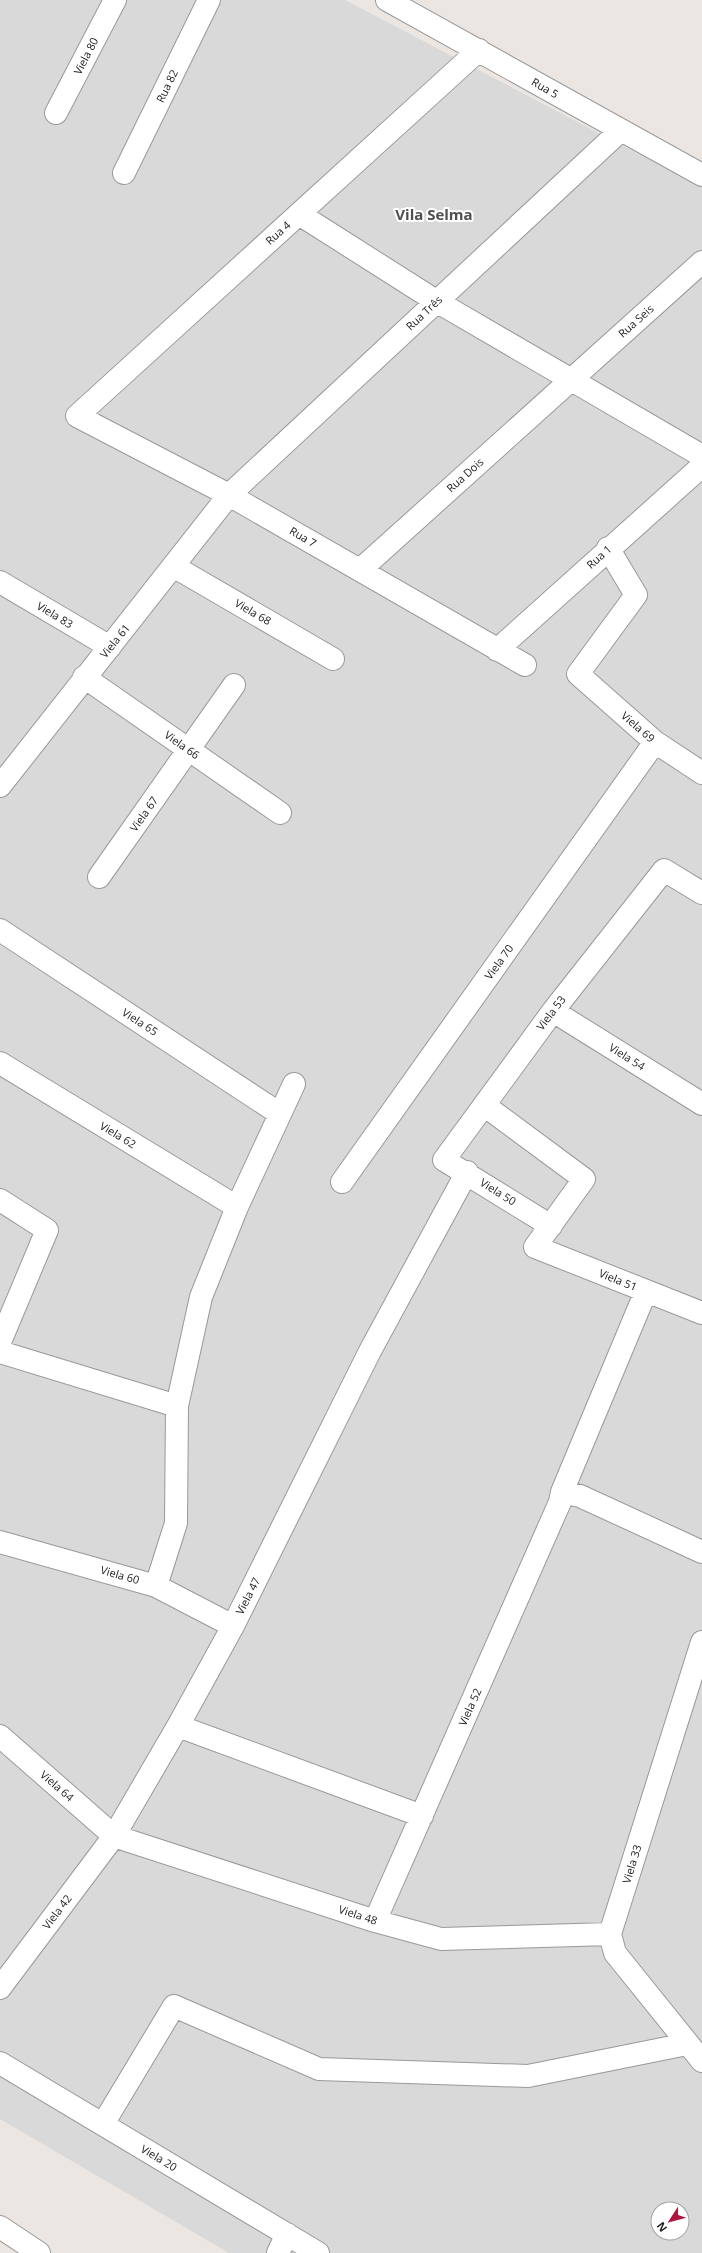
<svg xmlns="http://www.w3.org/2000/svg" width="702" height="2253" viewBox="0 0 702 2253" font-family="'Open Sans',sans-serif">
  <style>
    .residential { fill: #dad9d9; fill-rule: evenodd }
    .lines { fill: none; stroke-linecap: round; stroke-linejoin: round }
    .minor-casing { stroke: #999; stroke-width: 24 }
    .minor { stroke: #fff; stroke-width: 22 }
    .labels { text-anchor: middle; stroke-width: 4; stroke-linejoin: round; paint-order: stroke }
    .street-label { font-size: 11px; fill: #1c1c1c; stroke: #fff }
    .district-label { font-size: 15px; font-weight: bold; fill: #4f4f4f; stroke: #fff }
  </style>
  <rect width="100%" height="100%" fill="#ece6e3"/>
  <path class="residential" d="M 0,0 L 345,0 L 702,187 L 702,2253 L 229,2253 L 0,2119 ZM 658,2209 L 682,2209 L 682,2233 L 658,2233 Z"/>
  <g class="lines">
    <g class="minor-casing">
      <path id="minor" d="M 387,0 L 702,175
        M 479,50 L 77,416 L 229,495 L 525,665
        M 56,113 L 115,0
        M 124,173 L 209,0
        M 299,214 L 436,301 L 702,456
        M 608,548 L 636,595 L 578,674 L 655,742 L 702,773
        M 173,566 L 333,659
        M 360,570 L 702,262
        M 0,582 L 110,647
        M 497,650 L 702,466
        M 84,677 L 280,813
        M 0,786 L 229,495 L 620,131
        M 99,877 L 234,685
        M 0,930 L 280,1114
        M 553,1011 L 702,1104
        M 0,1063 L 237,1207
        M 484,1105 L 584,1179 L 535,1247 L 702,1313
        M 342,1182 L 655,742
        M 0,1200 L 47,1230 L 0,1342
        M 551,1226 L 444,1160 L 553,1011 L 664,870 L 702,893
        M 0,1352 L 177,1406
        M 562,1492 L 580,1496 L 702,1552
        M 0,1542 L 156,1586 L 233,1626
        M 156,1586 L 176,1523 L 177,1406 L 201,1297 L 237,1207 L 294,1084
        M 702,1642 L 610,1934 L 615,1953 L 702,2061
        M 178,1726 L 422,1816
        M 0,1736 L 114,1836 L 375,1921 L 441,1939 L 610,1934
        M 375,1921 L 560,1502 L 562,1492 L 646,1291
        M 0,1988 L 114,1836 L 178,1726 L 233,1626 L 370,1351 L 467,1172
        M 0,2063 L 318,2253
        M 103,2124 L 174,2006 L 319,2069 L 528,2076 L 687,2044
        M 0,2227 L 39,2253
        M 278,2253 L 287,2234"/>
    </g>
    <use href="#minor" class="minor"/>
  </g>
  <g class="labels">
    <g class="street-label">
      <text transform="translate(86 56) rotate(-63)" y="4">Viela 80</text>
      <text transform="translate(167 86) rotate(-64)" y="4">Rua 82</text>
      <text transform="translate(545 88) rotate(30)" y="4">Rua 5</text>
      <text transform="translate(278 233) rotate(-42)" y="4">Rua 4</text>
      <text transform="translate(424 313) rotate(-43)" y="4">Rua Três</text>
      <text transform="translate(636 321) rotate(-42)" y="4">Rua Seis</text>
      <text transform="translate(465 475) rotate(-42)" y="4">Rua Dois</text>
      <text transform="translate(303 537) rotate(30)" y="4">Rua 7</text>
      <text transform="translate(599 557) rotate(-42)" y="4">Rua 1</text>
      <text transform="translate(253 612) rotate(30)" y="4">Viela 68</text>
      <text transform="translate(55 615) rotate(31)" y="4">Viela 83</text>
      <text transform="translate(115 641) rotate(-51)" y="4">Viela 61</text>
      <text transform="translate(638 727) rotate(41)" y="4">Viela 69</text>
      <text transform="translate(182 745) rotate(35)" y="4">Viela 66</text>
      <text transform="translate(144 814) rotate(-55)" y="4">Viela 67</text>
      <text transform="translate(499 962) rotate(-54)" y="4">Viela 70</text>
      <text transform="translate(551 1013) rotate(-53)" y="4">Viela 53</text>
      <text transform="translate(140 1022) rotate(33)" y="4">Viela 65</text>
      <text transform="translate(627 1057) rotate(32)" y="4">Viela 54</text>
      <text transform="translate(118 1135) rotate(31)" y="4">Viela 62</text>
      <text transform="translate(498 1192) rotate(32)" y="4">Viela 50</text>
      <text transform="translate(618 1280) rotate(22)" y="4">Viela 51</text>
      <text transform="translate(120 1575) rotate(16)" y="4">Viela 60</text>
      <text transform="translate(248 1596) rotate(-63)" y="4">Viela 47</text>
      <text transform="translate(470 1707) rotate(-66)" y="4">Viela 52</text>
      <text transform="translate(57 1786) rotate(41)" y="4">Viela 64</text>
      <text transform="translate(632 1864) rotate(-73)" y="4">Viela 33</text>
      <text transform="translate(57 1912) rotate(-53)" y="4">Viela 42</text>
      <text transform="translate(358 1915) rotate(18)" y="4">Viela 48</text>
      <text transform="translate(159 2158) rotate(31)" y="4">Viela 20</text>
    </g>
    <g class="district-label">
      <text x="434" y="220">Vila Selma</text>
    </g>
  </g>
  <g transform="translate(670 2221) rotate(234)"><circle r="19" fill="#ffffff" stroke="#a4a4a4"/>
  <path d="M0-3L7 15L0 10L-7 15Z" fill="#b11641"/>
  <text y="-6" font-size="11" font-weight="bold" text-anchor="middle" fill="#1c1c1c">N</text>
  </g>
</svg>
